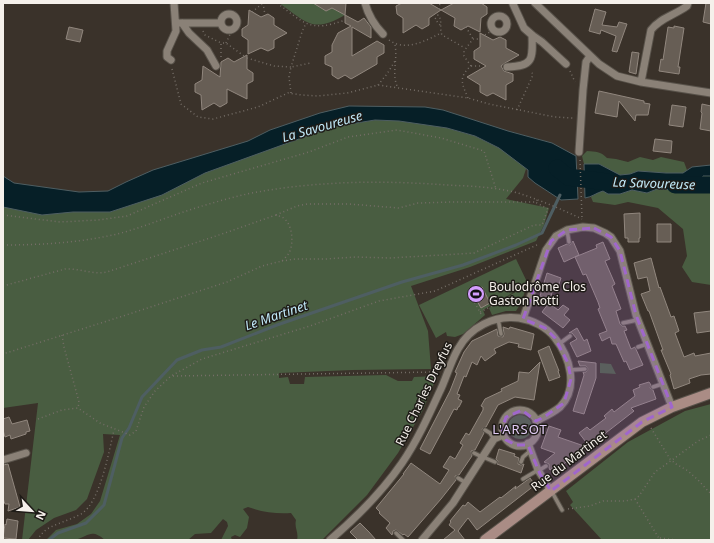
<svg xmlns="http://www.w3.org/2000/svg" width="714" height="543" viewBox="0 0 714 543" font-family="'Noto Sans',sans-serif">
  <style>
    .green { fill: #495d41 }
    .water { fill: #061f27; stroke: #4e5e62 }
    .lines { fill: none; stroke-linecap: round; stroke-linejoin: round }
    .stream { stroke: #4e5e62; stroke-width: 3 }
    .river { stroke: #061f27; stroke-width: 17 }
    .building { fill: #675e55; stroke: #91877e }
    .service-casing { stroke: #58524a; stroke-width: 5.5 }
    .minor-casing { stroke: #58524a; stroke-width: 9 }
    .secondary-casing { stroke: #58524a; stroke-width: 12 }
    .path { stroke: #756e67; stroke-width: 1.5; stroke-dasharray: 1 3; stroke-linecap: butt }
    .service { stroke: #8a8177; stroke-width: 3.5 }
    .minor { stroke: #8a8177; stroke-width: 7 }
    .secondary { stroke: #aa8c85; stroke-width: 10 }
    .marked { fill: #a067cc; fill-opacity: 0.2; stroke: #a067cc; stroke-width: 3; stroke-dasharray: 8 5; stroke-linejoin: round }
    .labels { text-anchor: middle; stroke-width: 3; stroke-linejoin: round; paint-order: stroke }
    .poi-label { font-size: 12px; fill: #f5f0eb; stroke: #1e1b17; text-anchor: start }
    .street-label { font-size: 12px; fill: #f5f0eb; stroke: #1e1b17 }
    .water-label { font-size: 13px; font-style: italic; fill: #c0e8f7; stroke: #1e1b17 }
    .neighbourhood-label { font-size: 13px; letter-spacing: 1px; fill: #e2ccf5; stroke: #1e1b17 }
  </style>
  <rect width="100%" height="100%" fill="#3a322a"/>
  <path class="green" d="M 279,3 L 319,3 L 319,7 L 326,11 L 332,8 L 345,15 C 313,34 306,22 279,3 Z
    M 375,120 L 399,120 L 447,128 L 475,136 L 499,148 L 521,155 L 526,169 L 523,178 L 506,199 L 549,208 L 544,225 L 536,241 L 470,267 L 411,286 L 428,331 L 431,369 L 353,370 L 279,373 L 279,378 L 288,377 L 290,384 L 304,384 L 305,377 L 386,375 L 398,381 L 412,381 L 414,377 L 437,376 L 423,410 L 398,453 L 367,495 L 322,540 L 297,540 C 299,532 294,528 296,520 L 291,513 C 276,514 262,512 248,507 L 243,509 L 249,517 L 247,528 L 240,537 L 235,535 L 231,537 L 232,540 L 221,540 L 228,526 L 227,522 L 223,519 L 211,533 L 195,534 L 188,540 L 105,540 C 91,528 89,536 75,540 C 67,542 55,540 46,540 L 56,530 L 77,524 L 91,514 L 100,501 L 120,435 L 103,434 L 104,452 L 87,499 L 76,510 L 54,518 L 36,530 L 28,540 L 22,540 L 38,403 L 3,408 L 3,198 L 64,210 L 332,127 Z
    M 587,151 C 596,152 600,151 607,158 L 616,159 L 628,162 L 640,157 L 653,160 L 661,157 L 684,162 L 687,170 L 684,173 L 666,173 L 638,171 L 630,174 L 620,175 L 599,164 L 584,164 L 582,156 Z
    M 703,176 L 711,176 L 711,285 L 692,282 L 682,267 L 687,256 L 683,229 L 658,208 L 628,202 L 615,205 L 593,202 L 591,197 L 596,193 L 603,191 L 608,194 L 620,194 L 632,190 L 647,193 L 657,189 L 674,189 Z
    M 516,259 L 528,284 L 483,310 L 485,315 L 463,334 L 455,337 L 447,336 L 446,332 L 436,338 L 419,305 Z
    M 527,285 L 521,303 L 516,311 L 506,311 L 492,315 L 489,308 Z
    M 600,363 L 611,364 L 616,374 L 600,373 Z
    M 711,404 L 711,540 L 602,540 L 570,505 L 573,502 L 566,491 L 628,442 L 685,411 Z
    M508 427a12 12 0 1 1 24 0a12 12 0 1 1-24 0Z"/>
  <path class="water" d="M 349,106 L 425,107 L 443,110 L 508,131 L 552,143 L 576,156 L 578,199 L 561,200 L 535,183 L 528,177 L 528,170 L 499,148 L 475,136 L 447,128 L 399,121 L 375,120 L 332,127 L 205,173 L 162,195 L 110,212 L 73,212 L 42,215 L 3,207 L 3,176 L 14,183 L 79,192 L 108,191 L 126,182 L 153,170 L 248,141 L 270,130 L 320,113 Z
    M 584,164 L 599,164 L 620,175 L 630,174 L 638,171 L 666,173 L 683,173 L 692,167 L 711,165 L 711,176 L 703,176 L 694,191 L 657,189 L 647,193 L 632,190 L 620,194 L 608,194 L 603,191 C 596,193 592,197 585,198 Z"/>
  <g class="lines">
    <path class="stream" d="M 49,540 L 58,533 L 86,523 L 104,505 L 122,438 L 129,428 L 142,397 L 177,360 L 202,350 L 221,347 L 277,325 L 402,282 L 463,265 L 516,245 L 542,233 L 560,195"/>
    <path class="river" d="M 557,168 L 568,177 L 607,182
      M 675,185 L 711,185"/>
  </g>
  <path class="building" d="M 313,3 L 346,3 L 345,15 L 332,8 L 326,11 Z
    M 402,3 L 429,3 L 441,10 L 429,18 L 429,25 L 422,29 L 416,25 L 403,33 L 403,18 L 397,14 L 396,6 Z
    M 454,3 L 481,3 L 487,7 L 487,14 L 481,18 L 480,32 L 468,26 L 461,30 L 454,26 L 455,18 L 441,10 Z
    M 706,3 L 711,3 L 711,24 L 703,22 Z
    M 595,9 L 606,12 L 602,25 L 617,27 L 619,22 L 627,24 L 617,52 L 612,51 L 616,36 L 601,30 L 600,34 L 589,31 Z
    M 249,10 L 261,17 L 268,14 L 274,18 L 274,25 L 287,33 L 274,40 L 274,48 L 268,51 L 261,48 L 248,54 L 248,40 L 242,36 L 242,29 L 248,25 Z
    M 345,15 L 358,22 L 364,18 L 371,27 L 371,38 L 352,27 L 352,56 L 377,41 L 384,45 L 384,53 L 377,57 L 377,64 L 351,79 L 345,75 L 338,79 L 332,75 L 332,67 L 325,64 L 325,56 L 332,52 L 332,45 L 338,33 L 351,26 L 345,23 Z
    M 674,26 L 684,28 L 678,67 L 680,67 L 679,74 L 659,71 L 661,59 L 663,60 L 668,27 L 674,28 Z
    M 69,27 L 83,30 L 80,42 L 66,39 Z
    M 480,33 L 493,40 L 500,37 L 506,40 L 506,48 L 519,55 L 505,63 L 501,66 L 504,71 L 513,74 L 513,81 L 506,85 L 506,100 L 493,93 L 487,96 L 480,92 L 480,85 L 467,77 L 486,66 L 474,59 L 474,51 L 480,47 Z
    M 632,52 L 639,53 L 636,74 L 629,72 Z
    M 247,55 L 247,69 L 253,73 L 253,81 L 247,84 L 247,99 L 227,89 L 227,103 L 220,107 L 214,103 L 202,110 L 201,95 L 195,92 L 195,84 L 202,80 L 203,66 L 220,77 L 221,62 L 228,58 L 234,62 Z
    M 599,91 L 644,101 L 644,103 L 650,104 L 648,115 L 636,115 L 635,121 L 619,101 L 617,117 L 595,113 Z
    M 702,104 L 711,106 L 711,131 L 700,129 L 702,113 L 701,112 Z
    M 672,105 L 686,107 L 683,127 L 669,125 Z
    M 655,139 L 672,141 L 671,153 L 653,151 Z
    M 640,213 L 640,238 L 639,238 L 639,242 L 628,242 L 628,238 L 625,238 L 624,214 Z
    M 657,224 L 671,224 L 671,242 L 657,242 Z
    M 573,241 L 579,255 L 564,262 L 558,248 L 567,244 L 570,245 Z
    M 603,242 L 610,259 L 605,261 L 615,284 L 612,286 L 621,309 L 616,311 L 620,324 L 622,326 L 625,326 L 627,330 L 624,331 L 631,349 L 635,347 L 643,365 L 630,370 L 626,361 L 624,362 L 616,344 L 612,344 L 610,337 L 602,341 L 599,334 L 607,331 L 598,309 L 600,308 L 598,302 L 586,274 L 583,275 L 575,257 L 597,248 L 596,245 Z
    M 651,258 L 659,288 L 660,287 L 671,317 L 674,316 L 679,331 L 675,333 L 684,357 L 694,353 L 695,356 L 711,353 L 711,374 L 701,375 L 689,379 L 690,383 L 674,389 L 670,375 L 671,374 L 661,350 L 663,350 L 649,311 L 648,311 L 641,294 L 650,291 L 647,277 L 638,279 L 634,263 Z
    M 547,273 L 561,278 L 557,290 L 553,289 L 550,300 L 540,296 Z
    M 482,287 L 490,303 L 481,308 L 472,292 Z
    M 549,303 L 558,310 L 563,305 L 569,309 L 564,315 L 570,320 L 563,328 L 542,312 Z
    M 711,311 L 711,331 L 697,333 L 694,313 Z
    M 503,327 L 509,329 L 510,327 L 534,334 L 531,350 L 518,347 L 519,344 L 509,342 L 494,349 L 496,353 L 485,361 L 481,356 L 477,365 L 472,362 L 466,377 L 464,376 L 457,394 L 460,395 L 458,399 L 462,401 L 459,407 L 458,407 L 457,410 L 454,409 L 430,454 L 420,449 L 450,391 L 457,373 L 455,372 L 464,352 L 472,341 L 497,329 L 498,336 L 503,337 L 504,334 Z
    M 577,328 L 584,341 L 587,339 L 591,351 L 577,357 L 570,343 L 577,339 L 572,333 L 569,333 Z
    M 549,346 L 559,371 L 558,371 L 560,377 L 549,381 L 538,351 Z
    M 578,361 L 596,363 L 596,378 L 584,414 L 573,411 L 584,375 L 583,372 L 586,372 L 588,369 L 586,366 L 580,366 Z
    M 540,362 L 534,400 L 515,397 L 498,405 L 486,427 L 482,429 L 484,433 L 475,450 L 471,451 L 472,456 L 459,475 L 455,476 L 456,480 L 441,499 L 408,537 L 404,534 L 403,535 L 396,530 L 393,531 L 392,535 L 386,528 L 390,523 L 379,513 L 380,512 L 376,508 L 404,474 L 403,474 L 411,463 L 440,484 L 449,470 L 443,467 L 450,456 L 455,459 L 463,445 L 460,443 L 466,433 L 469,435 L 483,410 L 483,407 L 481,406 L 485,399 L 502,391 L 501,389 L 518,381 L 519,372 L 529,373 Z
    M 649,382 L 651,385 L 650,388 L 653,390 L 656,399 L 631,408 L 634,411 L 589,446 L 579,433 L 587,427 L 590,430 L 606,418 L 604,416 L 612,409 L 614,412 L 635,396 L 633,390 L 640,387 L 639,385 Z
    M 9,417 L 12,424 L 27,420 L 30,431 L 26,432 L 26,434 L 11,439 L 10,435 L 5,437 L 3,430 L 3,419 Z
    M 549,426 L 561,430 L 558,437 L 587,447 L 575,456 L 575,455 L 555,471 L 553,468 L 550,470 L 549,468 L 549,464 L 544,462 L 555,453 L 541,448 Z
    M 499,449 L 515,454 L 514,456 L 519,458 L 518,464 L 521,465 L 524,464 L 521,473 L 497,464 L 498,461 L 496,459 Z
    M 8,464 L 20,507 L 8,511 L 9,504 L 5,504 L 3,498 L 3,465 Z
    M 530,478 L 535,485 L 477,530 L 468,518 L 458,531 L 465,540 L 443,540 L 455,530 L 449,525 L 451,522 L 450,521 L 463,505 L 465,506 L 468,502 L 480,512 L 500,497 L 501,498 L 516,486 L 515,489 Z
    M 7,519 L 18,521 L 16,539 L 3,538 L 5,524 L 6,525 Z
    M 360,523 L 369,532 L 376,540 L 358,540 L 350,532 Z"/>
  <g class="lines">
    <g class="service-casing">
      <path id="service" d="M 567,230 L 569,242
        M 498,319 L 501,334
        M 623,323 L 637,320
        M 559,344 L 570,336
        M 638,347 L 647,344
        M 570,370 L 585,369
        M 653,387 L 662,384
        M 485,430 L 490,433 L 494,439
        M 474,453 L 482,457
        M 483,457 L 495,462
        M 521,462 L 523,457 L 530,451
        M 538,471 L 546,466
        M 458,478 L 466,483
        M 523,479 L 538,470
        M 552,492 L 562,510
        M 396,533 L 403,540"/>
    </g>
    <g class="minor-casing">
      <path id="minor" d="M 365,3 C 368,14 375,26 383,34
        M 535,3 L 599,64 L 617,76 L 641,82 L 711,93
        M 513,4 L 524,28 L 532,35 L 542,42 L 566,64
        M221 22a8 8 0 1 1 16 0a8 8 0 1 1-16 0Z
        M491 24a8 8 0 1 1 16 0a8 8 0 1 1-16 0Z
        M 179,23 L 221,23
        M 182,23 L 189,33 L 207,50 L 216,66
        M 171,60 L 167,57 L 167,51 L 176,31 L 174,3
        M 507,67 C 533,66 533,60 532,35
        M 641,82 L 651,30 C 660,18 675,15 687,6 L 688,3
        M 579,152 L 583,90 L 586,62 L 590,56
        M 523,319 L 546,250 L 556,236 L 567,230 L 583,227 L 594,228 L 605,233 L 611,237 L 620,251 L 636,315 L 672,407
        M502 428a18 18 0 1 1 36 0a18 18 0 1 1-36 0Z
        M 528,443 L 538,470 L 551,491
        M 3,460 L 26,453
        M 330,540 C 357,517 382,492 402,463 C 417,441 428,417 439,393 C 446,379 450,363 458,349 C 470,327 494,315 519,318 C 532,320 547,327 555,338 C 570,357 579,388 560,407 C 553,413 544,417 536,421
        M 422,540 L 453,503 L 494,439 L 503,435"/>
    </g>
    <g class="secondary-casing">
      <path id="secondary" d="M 485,540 L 642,422 L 672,407 L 711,393"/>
    </g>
    <path class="path" d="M 263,3 L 265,15
      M 277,3 C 304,23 310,33 345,20
      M 439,9 L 440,3
      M 252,12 L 263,3
      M 440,25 L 435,19 L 438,15 C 443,20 439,29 442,35 L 465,48
      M 466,27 L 473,39
      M 203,31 L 205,35 L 221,43
      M 485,35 L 493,30
      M 389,40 C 405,52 425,41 441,33
      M 226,43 L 233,28
      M 395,45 C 398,59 391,75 398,88
      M 221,57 L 221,43 L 226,43 L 244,56
      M 247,58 L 274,66 L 291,67 L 302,32 L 306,23
      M 471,66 L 464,56 L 464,51 L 473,39 L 480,39
      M 172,69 L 181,104 L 198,117 L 213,119 L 258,107 L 288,93 L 302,95 L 318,96 L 347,93 L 378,85 L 468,98 L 489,104 L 555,117 L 573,118
      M 570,71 L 575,82
      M 378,85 L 387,74 L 395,61
      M 291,93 L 289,77 L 291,67 L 311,63
      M 468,98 C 462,84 458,77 471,66 L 480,66
      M 517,110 L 533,75 L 531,70
      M 580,160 L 582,218
      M 3,215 L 60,222 L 98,220 L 127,216 L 202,183 L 309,152 L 348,137 L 397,130 L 441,138 L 484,151 L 496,189
      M 276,215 L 297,206 L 307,204 L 349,204 L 399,208 L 418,203 L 453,202 L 535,202 L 537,200
      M 3,245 C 38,245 74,243 108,236 C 129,232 149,224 169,217 C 194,208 221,200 247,194 C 312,181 380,180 446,185 C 470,186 495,187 518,193 C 540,200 561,209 582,219
      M 282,261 L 295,259 L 325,259 L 356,257 L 391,258 L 474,253 L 534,225 L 542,225 L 548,209 L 535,202
      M 3,286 L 65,269 C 79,268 93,275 107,272 L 225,233 L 276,215 C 278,216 280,216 282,217 C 293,223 294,244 289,253 C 287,256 284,259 282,261 L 262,266 L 227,282 L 123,316 L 3,354
      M 469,292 L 482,316
      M 480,312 L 496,304
      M 62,335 L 64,347 L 79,402 L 78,408
      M 173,376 L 436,372 L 439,373
      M 38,419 L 62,410 L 78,408 L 100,423 L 130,435 L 136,431 L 144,407 L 155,391 L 171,376 L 202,359 L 310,326 L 379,301 L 435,291 L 539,244
      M 651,428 L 670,459 L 676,464 L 688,471 L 698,480 L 711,494
      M 635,499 L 660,540
      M 568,509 L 590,506 L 603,501 L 625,501 L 635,499 L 639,496 L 655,472 L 672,460 L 698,441 L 711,435
      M 660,538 L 677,540
      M 37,540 C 40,536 43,532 47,529 C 58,523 70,520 81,514 C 100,503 109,451 114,430"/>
    <use href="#service" class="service"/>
    <use href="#minor" class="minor"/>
    <use href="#secondary" class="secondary"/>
  </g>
  <path class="marked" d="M 594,228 L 611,237 L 620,251 L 636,315 L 672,407 L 642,422 L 551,491 L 540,474 L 528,445 L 516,445 L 506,440 L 502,429 L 506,417 L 522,410 L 536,421 L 544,417 L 564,403 L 571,379 L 568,363 L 555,338 L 545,328 L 523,319 L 551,241 L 567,230 Z"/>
  <defs>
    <g id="stadium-disc" transform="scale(0.9)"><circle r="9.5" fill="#d29dfd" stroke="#1e1b17"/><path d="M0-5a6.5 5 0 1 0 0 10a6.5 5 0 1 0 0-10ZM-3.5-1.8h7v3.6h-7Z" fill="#111"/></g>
  </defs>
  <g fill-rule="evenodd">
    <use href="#stadium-disc" x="476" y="294"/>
  </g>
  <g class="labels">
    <g class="poi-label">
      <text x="489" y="291">Boulodrôme Clos<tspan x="489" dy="14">Gaston Rotti</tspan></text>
    </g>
    <g class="street-label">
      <text transform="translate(424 394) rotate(-64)" y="4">Rue Charles Dreyfus</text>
      <text transform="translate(569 461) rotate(-37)" y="4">Rue du Martinet</text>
    </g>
    <g class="water-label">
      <text transform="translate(322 126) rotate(-16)" y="5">La Savoureuse</text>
      <text transform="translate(654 183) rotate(2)" y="5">La Savoureuse</text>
      <text transform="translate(276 315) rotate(-19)" y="5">Le Martinet</text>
    </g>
    <g class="neighbourhood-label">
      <text x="520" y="434">L'ARSOT</text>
    </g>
  </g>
  <rect width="714" height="543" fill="none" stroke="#f5f0eb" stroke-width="8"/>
  <g transform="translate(32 511) rotate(116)" stroke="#1e1b17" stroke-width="3" paint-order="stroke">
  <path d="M0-3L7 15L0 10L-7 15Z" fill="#f5f0eb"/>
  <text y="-6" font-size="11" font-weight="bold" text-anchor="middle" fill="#f5f0eb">N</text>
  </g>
</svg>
